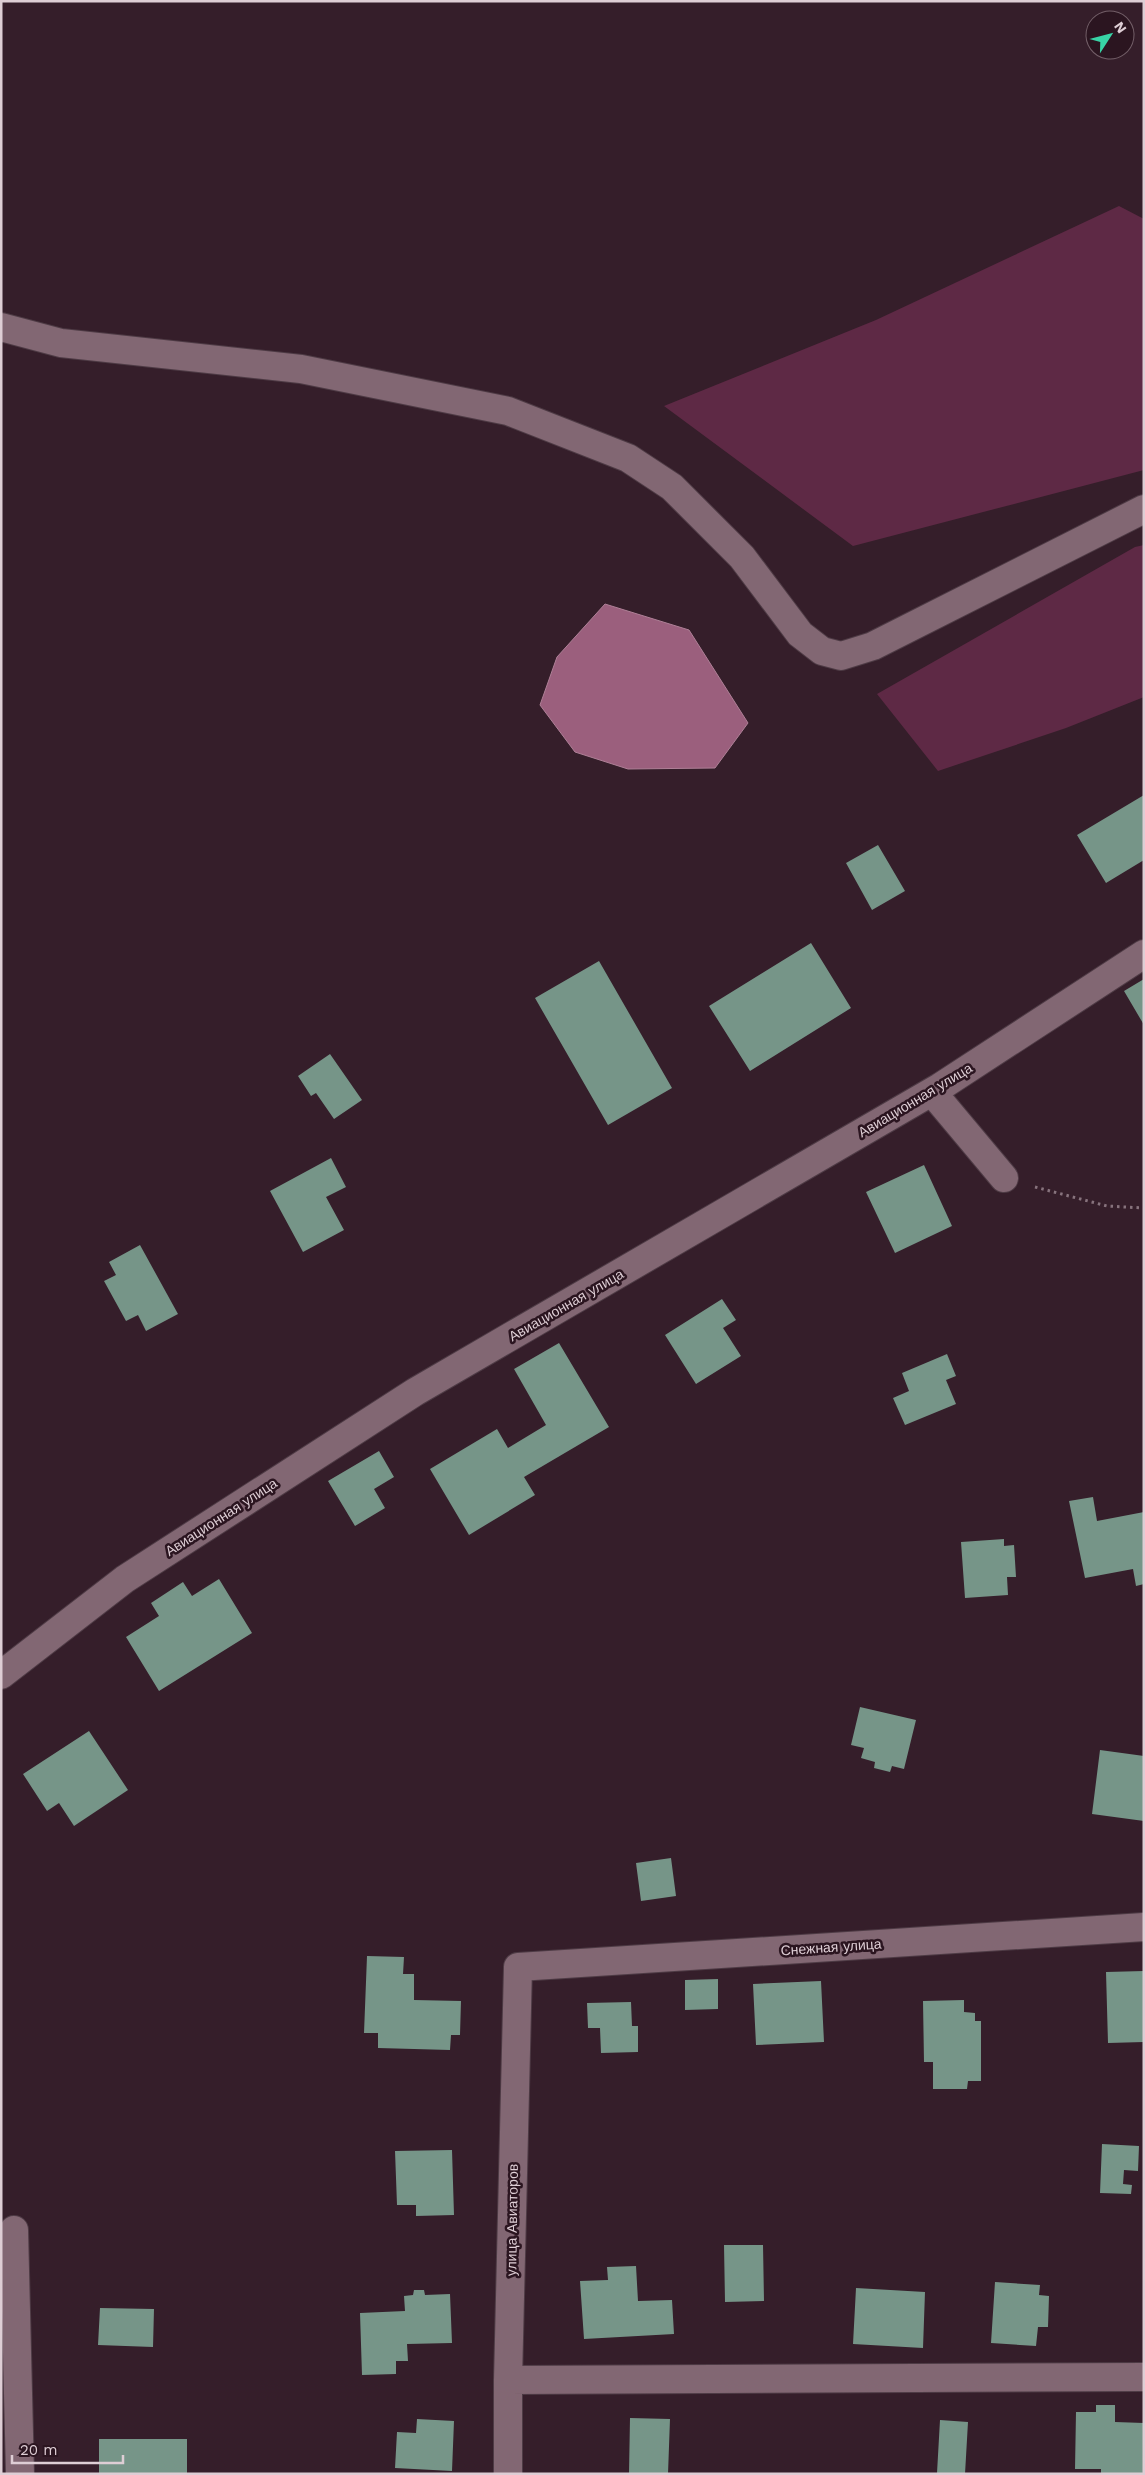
<svg xmlns="http://www.w3.org/2000/svg" width="1145" height="2475" viewBox="0 0 1145 2475" font-family="'Work Sans',sans-serif">
  <style>
    .green { fill: #5e2945 }
    .water { fill: #9b5f7d; stroke: #af8097 }
    .building { fill: #769588 }
    .lines { fill: none; stroke-linecap: round; stroke-linejoin: round }
    .minor-casing { stroke: #4e3b45; stroke-width: 30 }
    .path { stroke: #87737d; stroke-width: 3; stroke-dasharray: 2.5 4; stroke-linecap: butt }
    .minor { stroke: #826773; stroke-width: 28 }
    .labels { text-anchor: middle; stroke-width: 5; stroke-linejoin: round; paint-order: stroke }
    .street-label { font-size: 14px; fill: #deced5; stroke: #2b1520 }
  </style>
  <rect width="100%" height="100%" fill="#351e2a"/>
  <path class="green" d="M 1119,206 L 1144,219 L 1144,470 L 853,546 L 664,406 L 876,320 Z
    M 1144,545 L 1144,697 L 1066,728 L 938,771 L 877,694 L 1135,547 Z"/>
  <path class="water" d="M 605,604 L 689,630 L 748,723 L 715,768 L 628,769 L 575,752 L 540,705 L 557,657 Z"/>
  <path class="building" d="M 1144,795 L 1144,860 L 1106,883 L 1077,835 Z
    M 878,845 L 905,891 L 872,910 L 846,863 Z
    M 811,943 L 851,1008 L 750,1071 L 709,1006 Z
    M 599,961 L 672,1088 L 608,1125 L 535,998 Z
    M 1144,979 L 1144,1025 L 1124,991 Z
    M 330,1054 L 362,1100 L 334,1119 L 316,1093 L 311,1096 L 298,1076 Z
    M 331,1158 L 346,1187 L 326,1197 L 344,1230 L 303,1252 L 270,1191 Z
    M 924,1165 L 952,1226 L 895,1253 L 866,1192 Z
    M 140,1245 L 178,1314 L 146,1331 L 138,1315 L 126,1321 L 104,1281 L 116,1275 L 109,1262 Z
    M 722,1299 L 736,1320 L 723,1328 L 741,1356 L 696,1384 L 665,1335 Z
    M 559,1343 L 609,1427 L 524,1477 L 535,1495 L 469,1535 L 430,1469 L 497,1429 L 508,1448 L 546,1425 L 514,1369 Z
    M 947,1354 L 956,1376 L 946,1380 L 956,1404 L 905,1425 L 893,1398 L 909,1391 L 902,1373 Z
    M 379,1451 L 394,1477 L 374,1489 L 385,1508 L 355,1526 L 328,1481 Z
    M 1093,1497 L 1097,1521 L 1144,1512 L 1144,1584 L 1136,1586 L 1133,1569 L 1085,1578 L 1069,1501 Z
    M 1004,1539 L 1004,1546 L 1014,1545 L 1016,1577 L 1007,1577 L 1008,1595 L 965,1598 L 961,1542 Z
    M 219,1579 L 252,1633 L 159,1691 L 126,1637 L 159,1616 L 151,1603 L 183,1582 L 192,1596 Z
    M 860,1707 L 916,1720 L 904,1769 L 892,1766 L 890,1772 L 874,1768 L 875,1762 L 861,1758 L 864,1748 L 851,1745 Z
    M 89,1731 L 128,1790 L 74,1826 L 59,1803 L 47,1811 L 23,1774 Z
    M 1100,1750 L 1144,1756 L 1144,1821 L 1092,1814 Z
    M 671,1858 L 676,1896 L 641,1901 L 636,1863 Z
    M 367,1956 L 404,1957 L 403,1974 L 414,1974 L 414,2000 L 461,2001 L 460,2035 L 451,2035 L 450,2050 L 378,2048 L 378,2033 L 364,2033 Z
    M 1144,1971 L 1144,2042 L 1108,2043 L 1106,1972 Z
    M 718,1979 L 718,2009 L 685,2010 L 685,1980 Z
    M 821,1981 L 824,2042 L 756,2045 L 753,1984 Z
    M 964,2000 L 964,2012 L 975,2013 L 975,2021 L 981,2021 L 981,2081 L 968,2081 L 967,2089 L 933,2089 L 933,2062 L 924,2062 L 923,2001 Z
    M 631,2002 L 632,2026 L 638,2026 L 638,2052 L 601,2053 L 600,2028 L 588,2028 L 587,2003 Z
    M 1102,2144 L 1139,2146 L 1138,2171 L 1124,2170 L 1123,2184 L 1132,2185 L 1131,2194 L 1100,2193 Z
    M 452,2150 L 454,2215 L 416,2216 L 416,2205 L 397,2205 L 395,2151 Z
    M 724,2245 L 763,2245 L 764,2301 L 725,2302 Z
    M 636,2266 L 638,2301 L 672,2300 L 674,2334 L 584,2339 L 580,2281 L 608,2280 L 607,2267 Z
    M 995,2282 L 1040,2285 L 1039,2295 L 1049,2296 L 1048,2327 L 1038,2327 L 1036,2346 L 991,2343 Z
    M 856,2288 L 925,2292 L 923,2348 L 853,2344 Z
    M 414,2290 L 424,2290 L 425,2295 L 450,2294 L 452,2343 L 407,2344 L 408,2361 L 396,2361 L 396,2374 L 362,2375 L 360,2313 L 405,2311 L 404,2296 L 413,2295 Z
    M 100,2308 L 154,2309 L 153,2347 L 98,2345 Z
    M 1096,2405 L 1115,2405 L 1115,2422 L 1144,2423 L 1144,2474 L 1101,2474 L 1101,2469 L 1075,2469 L 1076,2412 L 1096,2412 Z
    M 630,2418 L 670,2419 L 668,2474 L 629,2474 Z
    M 417,2419 L 454,2421 L 452,2471 L 395,2468 L 397,2432 L 416,2433 Z
    M 940,2420 L 968,2422 L 965,2474 L 937,2473 Z
    M 99,2439 L 187,2439 L 187,2474 L 99,2474 Z"/>
  <g class="lines">
    <g class="minor-casing">
      <path id="minor" d="M 1,327 L 61,343 L 301,369 L 508,411 L 628,458 L 672,487 L 742,557 L 800,634 L 822,651 L 841,656 L 873,646 L 1144,509
        M 932,1092 L 1004,1178
        M 1,1675 L 125,1579 L 415,1392 L 940,1087 L 1144,954
        M 14,2230 L 20,2474
        M 508,2380 L 1144,2377
        M 508,2474 L 508,2380 L 518,1967 L 1144,1927"/>
    </g>
    <path class="path" d="M 1035,1187 L 1107,1206 L 1144,1208"/>
    <use href="#minor" class="minor"/>
  </g>
  <g class="labels">
    <g class="street-label">
      <text transform="translate(915 1100) rotate(-31)" y="5">Авиационная улица</text>
      <text transform="translate(566 1305) rotate(-30)" y="5">Авиационная улица</text>
      <text transform="translate(221 1517) rotate(-33)" y="5">Авиационная улица</text>
      <text transform="translate(831 1947) rotate(-4)" y="5">Снежная улица</text>
      <text transform="translate(512 2220) rotate(-89)" y="5">улица Авиаторов</text>
    </g>
  </g>
  <rect width="1145" height="2475" fill="none" stroke="#deced5" stroke-width="5"/>
  <g transform="translate(1110 35) rotate(54)"><circle r="24" fill="#2b1520" stroke="#735f68"/>
  <path d="M0-4L9 19L0 12L-9 19Z" fill="#38d4a6"/>
  <text y="-8" font-size="14" font-weight="bold" text-anchor="middle" fill="#deced5">N</text>
  </g>
  <path d="M12 2455v8h111v-8" fill="none" stroke="#deced5" stroke-width="2.5"/>
  <text x="20" y="2455" font-size="15" fill="#deced5" stroke="#2b1520" stroke-width="4" paint-order="stroke">20 m</text>
</svg>
